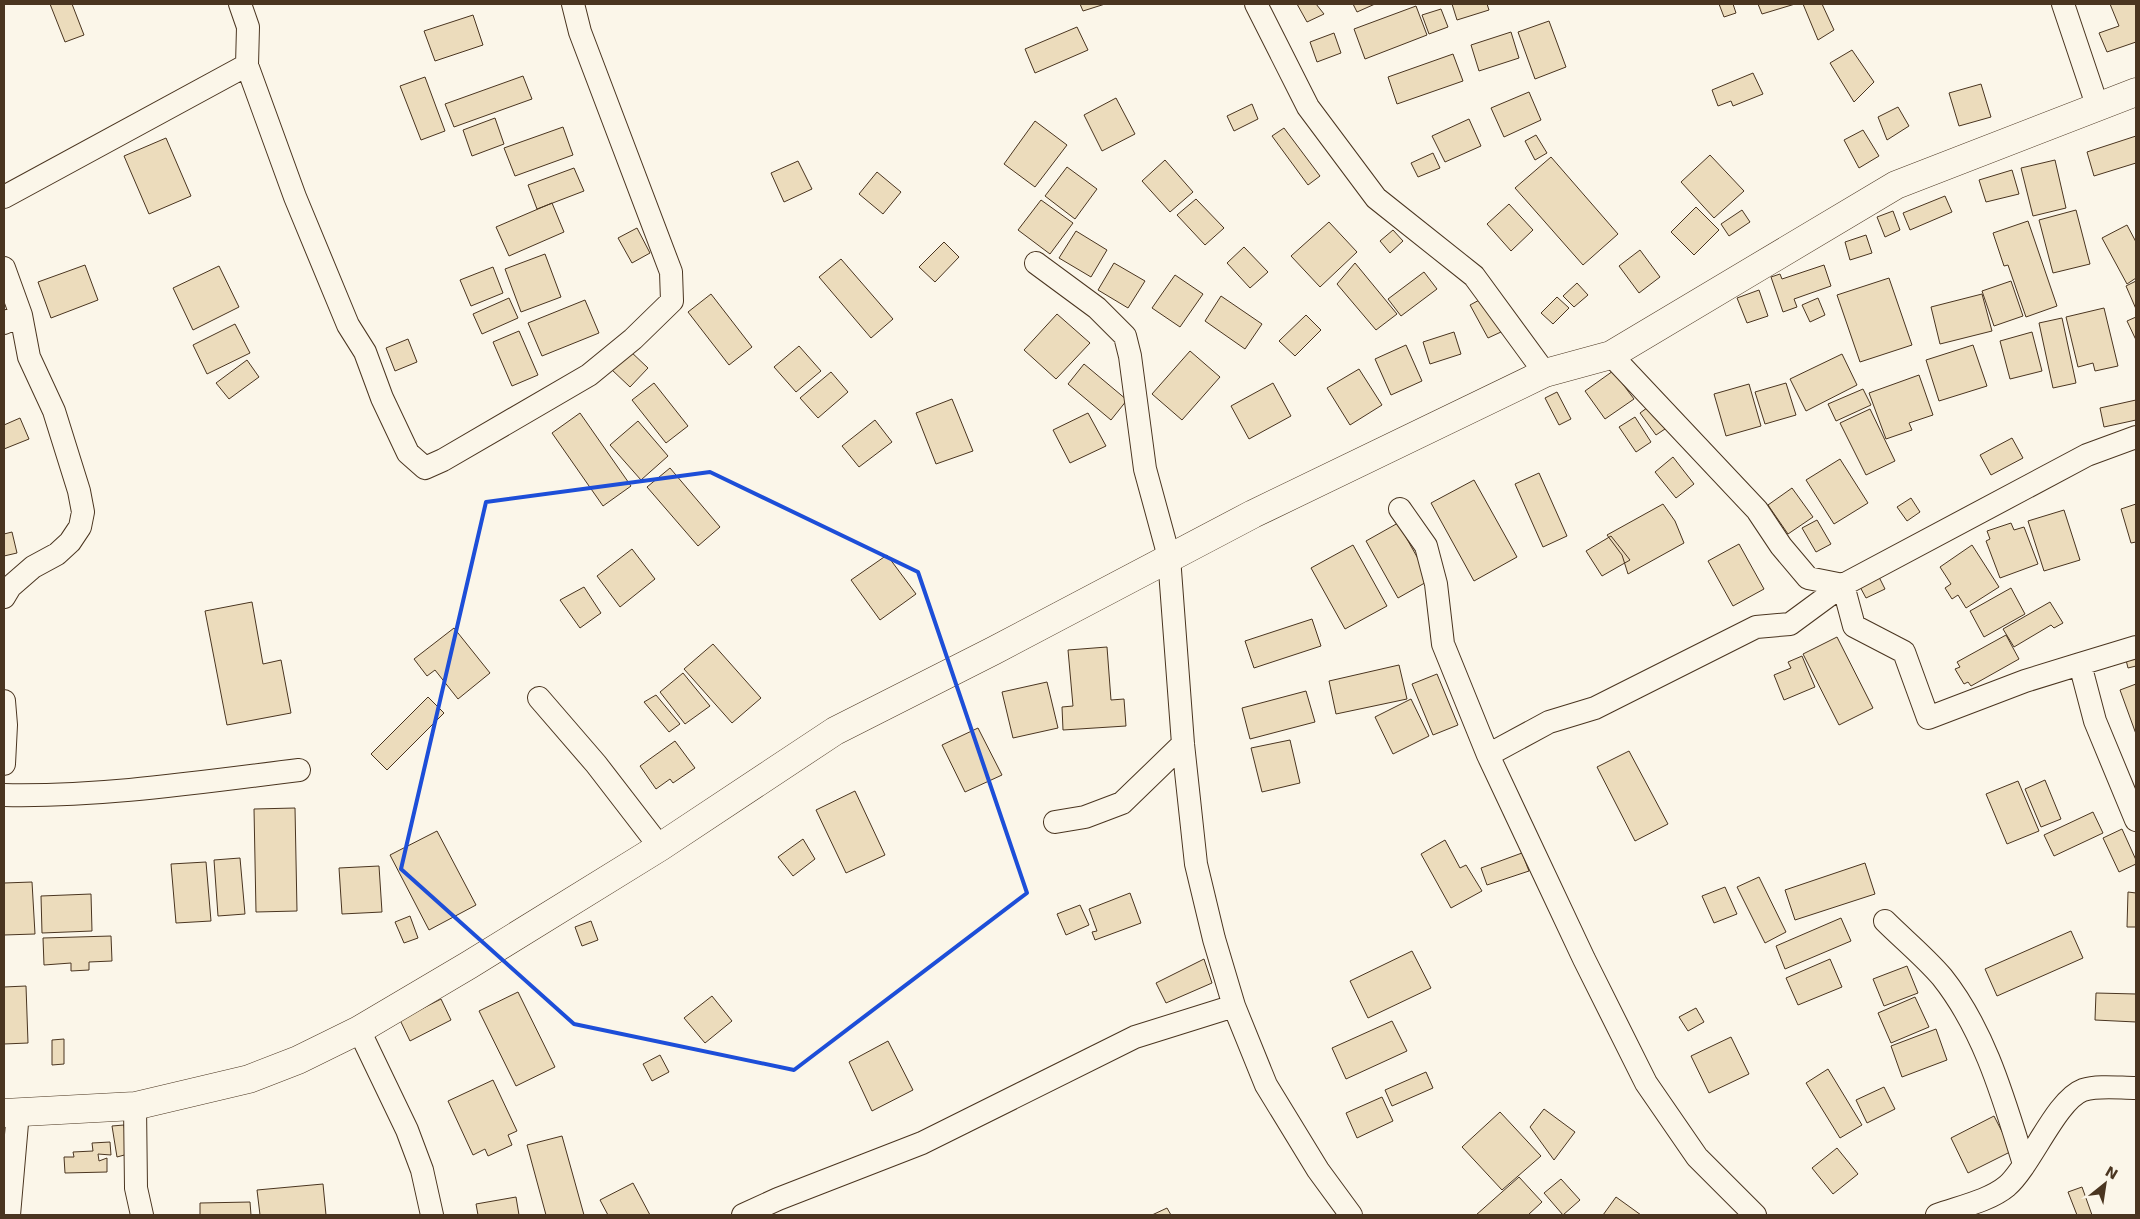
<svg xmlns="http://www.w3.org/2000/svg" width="2140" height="1219" viewBox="0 0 2140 1219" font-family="'DejaVu Sans',sans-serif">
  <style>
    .building { fill: #ecdcbc; stroke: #4a3520 }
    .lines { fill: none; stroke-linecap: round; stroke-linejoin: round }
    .minor-casing { stroke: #4a3520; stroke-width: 24 }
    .tertiary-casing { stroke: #4a3520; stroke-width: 29 }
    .minor { stroke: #fbf6e9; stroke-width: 22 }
    .tertiary { stroke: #fbf6e9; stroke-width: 28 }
    .marked { fill: none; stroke: #1d4ed8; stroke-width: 4; stroke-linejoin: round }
  </style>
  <rect width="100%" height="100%" fill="#fbf6e9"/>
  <path class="building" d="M 50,4 L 72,4 L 84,35 L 65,42 Z
    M 1080,4 L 1105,4 L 1083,11 Z
    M 1297,4 L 1316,4 L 1324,14 L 1307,22 Z
    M 1353,4 L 1375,4 L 1357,12 Z
    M 1452,4 L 1487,4 L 1489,10 L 1457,20 Z
    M 1719,4 L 1733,4 L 1736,13 L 1724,17 Z
    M 1758,4 L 1795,4 L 1762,14 Z
    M 1803,4 L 1822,4 L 1834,30 L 1818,40 Z
    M 2110,4 L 2136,4 L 2136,42 L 2107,52 L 2099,33 L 2119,26 Z
    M 1416,6 L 1427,35 L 1365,59 L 1354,29 Z
    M 1441,9 L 1448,27 L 1429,34 L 1422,15 Z
    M 473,15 L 483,45 L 435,61 L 424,31 Z
    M 1549,21 L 1566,67 L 1535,79 L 1518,32 Z
    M 1077,27 L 1088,50 L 1035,73 L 1025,49 Z
    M 1511,32 L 1519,58 L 1479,71 L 1471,45 Z
    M 1334,33 L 1341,53 L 1317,62 L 1310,42 Z
    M 1852,50 L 1874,82 L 1854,102 L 1830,63 Z
    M 1453,54 L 1463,81 L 1397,104 L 1388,77 Z
    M 1753,73 L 1763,94 L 1733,106 L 1731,101 L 1718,106 L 1712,90 Z
    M 523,76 L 532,99 L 454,127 L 445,104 Z
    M 425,77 L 445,131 L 421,140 L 400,86 Z
    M 1981,84 L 1991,117 L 1959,126 L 1949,93 Z
    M 1529,92 L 1541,120 L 1504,137 L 1491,108 Z
    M 1116,98 L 1135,134 L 1102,151 L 1084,115 Z
    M 1252,104 L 1258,119 L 1234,131 L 1227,116 Z
    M 1898,107 L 1909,126 L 1887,140 L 1878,117 Z
    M 495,118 L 504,144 L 472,156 L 463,130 Z
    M 1469,119 L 1481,146 L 1445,162 L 1432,136 Z
    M 1035,121 L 1067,145 L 1035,187 L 1004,164 Z
    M 563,127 L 573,155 L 515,176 L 504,148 Z
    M 1284,128 L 1320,176 L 1308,185 L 1272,136 Z
    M 1863,130 L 1879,156 L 1859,168 L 1844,140 Z
    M 1536,135 L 1547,153 L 1535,160 L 1525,141 Z
    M 2136,136 L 2136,163 L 2094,176 L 2087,152 Z
    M 166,138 L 191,196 L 149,214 L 124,156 Z
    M 1433,153 L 1440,168 L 1418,177 L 1411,163 Z
    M 1710,155 L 1744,191 L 1714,218 L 1681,182 Z
    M 1551,157 L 1618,234 L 1583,265 L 1515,188 Z
    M 1165,160 L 1193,192 L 1170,212 L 1142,181 Z
    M 2055,160 L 2066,208 L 2033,216 L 2021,168 Z
    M 798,161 L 812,189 L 784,202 L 771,173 Z
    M 1067,167 L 1097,189 L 1075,219 L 1045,196 Z
    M 574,168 L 584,191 L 537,209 L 528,185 Z
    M 2012,170 L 2019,194 L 1986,202 L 1979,180 Z
    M 877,172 L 901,192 L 883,214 L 859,194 Z
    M 1945,196 L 1952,212 L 1910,230 L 1903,213 Z
    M 1196,199 L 1224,228 L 1205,245 L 1177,215 Z
    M 1041,200 L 1073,223 L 1050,254 L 1018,230 Z
    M 552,203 L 564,232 L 509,256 L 496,227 Z
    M 1509,204 L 1533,230 L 1511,251 L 1487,224 Z
    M 1696,207 L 1719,230 L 1694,255 L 1671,232 Z
    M 1742,210 L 1750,222 L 1729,236 L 1721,224 Z
    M 2076,210 L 2090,264 L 2053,273 L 2039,220 Z
    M 1893,211 L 1900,230 L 1885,237 L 1877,217 Z
    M 2028,221 L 2057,306 L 2026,317 L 2008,265 L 2004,266 L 1993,233 Z
    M 1329,222 L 1357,252 L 1320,287 L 1291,256 Z
    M 2127,225 L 2136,242 L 2136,278 L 2127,284 L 2102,238 Z
    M 637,228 L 650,253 L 632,263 L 618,238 Z
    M 1393,230 L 1403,241 L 1390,253 L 1380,241 Z
    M 1076,231 L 1107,250 L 1091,277 L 1059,258 Z
    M 1866,235 L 1872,253 L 1850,260 L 1845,242 Z
    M 944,242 L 959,257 L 935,282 L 919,267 Z
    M 1244,247 L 1268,272 L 1250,288 L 1227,263 Z
    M 1640,250 L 1660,277 L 1639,293 L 1619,266 Z
    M 545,254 L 561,297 L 521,312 L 505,269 Z
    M 841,259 L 893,319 L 871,338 L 819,277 Z
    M 1114,263 L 1145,281 L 1128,308 L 1098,290 Z
    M 1355,263 L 1397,314 L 1376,330 L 1337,284 Z
    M 85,265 L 98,300 L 51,318 L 38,282 Z
    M 1824,265 L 1831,286 L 1794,299 L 1797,307 L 1783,312 L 1771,277 L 1780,274 L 1782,279 Z
    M 219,266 L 239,307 L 193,330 L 173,288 Z
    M 493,267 L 503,293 L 471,306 L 460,280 Z
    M 1424,272 L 1437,289 L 1401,316 L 1388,299 Z
    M 1175,275 L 1203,294 L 1180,327 L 1152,308 Z
    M 1889,278 L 1912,345 L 1860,362 L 1837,295 Z
    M 2011,281 L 2023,316 L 1994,326 L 1982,291 Z
    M 2136,281 L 2136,309 L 2126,286 Z
    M 1577,283 L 1588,295 L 1574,307 L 1563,296 Z
    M 1759,290 L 1768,316 L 1747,323 L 1737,298 Z
    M 711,294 L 752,347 L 729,365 L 688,312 Z
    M 1982,294 L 1992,331 L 1940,344 L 1931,307 Z
    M 1221,296 L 1262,324 L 1245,349 L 1205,321 Z
    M 1557,297 L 1569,308 L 1553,324 L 1541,313 Z
    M 509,298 L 518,318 L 482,334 L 473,314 Z
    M 1483,298 L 1501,332 L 1488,338 L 1470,305 Z
    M 1818,298 L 1825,315 L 1810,322 L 1802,305 Z
    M 585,300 L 599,333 L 542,356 L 528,323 Z
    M 2104,308 L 2118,366 L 2095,371 L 2093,363 L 2078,367 L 2066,317 Z
    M 1057,314 L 1090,343 L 1056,379 L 1024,350 Z
    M 1306,315 L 1321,330 L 1295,356 L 1279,341 Z
    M 2136,317 L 2136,340 L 2127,321 Z
    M 2062,318 L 2076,383 L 2053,388 L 2039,323 Z
    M 235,324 L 250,353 L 207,374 L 193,345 Z
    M 519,331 L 538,375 L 512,386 L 493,342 Z
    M 1454,332 L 1461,354 L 1430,364 L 1423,342 Z
    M 2032,332 L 2042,371 L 2010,379 L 2000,341 Z
    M 408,339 L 417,362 L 395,371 L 386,348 Z
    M 1406,345 L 1422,381 L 1391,395 L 1375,359 Z
    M 1973,345 L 1987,386 L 1939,401 L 1926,360 Z
    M 799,346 L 821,371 L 796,392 L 774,367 Z
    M 629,350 L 648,368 L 630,387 L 611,369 Z
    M 1190,351 L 1220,377 L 1182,420 L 1152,394 Z
    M 1842,354 L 1857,385 L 1806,411 L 1790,379 Z
    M 247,360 L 259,377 L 229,399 L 216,383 Z
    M 1084,364 L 1127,400 L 1111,420 L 1068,384 Z
    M 1359,369 L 1382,405 L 1350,425 L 1327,388 Z
    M 1613,371 L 1634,399 L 1605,419 L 1585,391 Z
    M 831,372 L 848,392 L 818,418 L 800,398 Z
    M 1919,375 L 1933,415 L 1909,423 L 1912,430 L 1886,439 L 1869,393 Z
    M 654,383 L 688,426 L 666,443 L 632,400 Z
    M 1273,383 L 1291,416 L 1249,439 L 1231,406 Z
    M 1786,383 L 1796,415 L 1765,424 L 1755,392 Z
    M 1749,384 L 1761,426 L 1726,436 L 1714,394 Z
    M 1863,389 L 1871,405 L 1836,421 L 1828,404 Z
    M 1557,392 L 1571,419 L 1559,425 L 1545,398 Z
    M 952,399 L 973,451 L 936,464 L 916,413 Z
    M 2136,400 L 2136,420 L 2104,427 L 2100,408 Z
    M 1651,405 L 1668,427 L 1656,435 L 1640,413 Z
    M 1870,409 L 1895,461 L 1866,475 L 1840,423 Z
    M 580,413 L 631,486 L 603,506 L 552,433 Z
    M 1088,413 L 1106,446 L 1070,463 L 1053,430 Z
    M 1635,417 L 1651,442 L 1636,452 L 1619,427 Z
    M 20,418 L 29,439 L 4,449 L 4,425 Z
    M 875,420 L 892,442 L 859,467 L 842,446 Z
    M 638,421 L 668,456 L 641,480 L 610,445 Z
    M 2012,438 L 2023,458 L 1991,475 L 1980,455 Z
    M 1673,457 L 1694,484 L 1676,498 L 1655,472 Z
    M 1840,459 L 1868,503 L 1834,524 L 1806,480 Z
    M 670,468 L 720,527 L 698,546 L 647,487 Z
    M 1539,473 L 1567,536 L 1543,547 L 1515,484 Z
    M 1474,480 L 1517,557 L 1474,581 L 1431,503 Z
    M 1792,488 L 1813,517 L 1788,534 L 1768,505 Z
    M 1911,498 L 1920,512 L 1907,521 L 1897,507 Z
    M 1663,504 L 1675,521 L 1684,543 L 1628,574 L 1622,555 L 1607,535 Z
    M 2136,504 L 2136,542 L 2131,543 L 2121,509 Z
    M 2064,510 L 2080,560 L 2044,571 L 2028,521 Z
    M 1817,520 L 1831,544 L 1816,552 L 1802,528 Z
    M 1398,523 L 1430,580 L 1398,598 L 1366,541 Z
    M 2011,523 L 2014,530 L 2024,527 L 2038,564 L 2000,578 L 1986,541 L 1990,539 L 1987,531 Z
    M 12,532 L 17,553 L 4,556 L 4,534 Z
    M 1611,536 L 1630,560 L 1602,576 L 1586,551 Z
    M 1739,544 L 1764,589 L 1733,606 L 1708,561 Z
    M 1353,545 L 1387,606 L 1345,629 L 1311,568 Z
    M 1972,545 L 1999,587 L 1966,608 L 1958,595 L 1952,599 L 1945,588 L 1951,584 L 1940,567 Z
    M 632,549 L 655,579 L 620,607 L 597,576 Z
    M 887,555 L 916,594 L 880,620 L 851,580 Z
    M 1878,575 L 1885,589 L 1866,598 L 1859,585 Z
    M 584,587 L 601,613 L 580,628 L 560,600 Z
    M 2011,588 L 2025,614 L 1984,637 L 1970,611 Z
    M 252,602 L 263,664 L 281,660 L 291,713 L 227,725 L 205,611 Z
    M 2050,602 L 2063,623 L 2054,628 L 2051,625 L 2014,647 L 2003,629 Z
    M 1312,619 L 1321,646 L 1254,668 L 1245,641 Z
    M 454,628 L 490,673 L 458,699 L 435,670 L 427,676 L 414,659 Z
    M 2006,635 L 2019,659 L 1971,686 L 1968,682 L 1964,684 L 1955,669 L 1960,667 L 1957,662 Z
    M 1837,637 L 1873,708 L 1839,725 L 1803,654 Z
    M 713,644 L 761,698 L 732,723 L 684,669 Z
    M 1107,647 L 1111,700 L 1124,699 L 1126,726 L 1063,730 L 1062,707 L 1073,706 L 1068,650 Z
    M 2136,653 L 2136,666 L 2128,668 L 2125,656 Z
    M 1802,656 L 1815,687 L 1784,700 L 1774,675 L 1791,668 L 1788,662 Z
    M 1399,665 L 1407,699 L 1336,714 L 1329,681 Z
    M 683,673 L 710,706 L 685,724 L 660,692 Z
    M 1437,674 L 1458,725 L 1433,735 L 1412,684 Z
    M 1047,682 L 1058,728 L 1013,738 L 1002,692 Z
    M 2136,684 L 2136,734 L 2120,690 Z
    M 1306,691 L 1315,722 L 1250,739 L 1242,708 Z
    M 656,695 L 680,724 L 669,732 L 644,702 Z
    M 428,697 L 444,713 L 387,770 L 371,754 Z
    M 1411,699 L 1429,736 L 1393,754 L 1375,717 Z
    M 978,728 L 1002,775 L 965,792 L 942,745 Z
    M 1290,740 L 1300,783 L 1262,792 L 1251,748 Z
    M 675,741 L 695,768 L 673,783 L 670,779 L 656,789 L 640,766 Z
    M 1629,751 L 1668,824 L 1635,841 L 1597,767 Z
    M 2045,780 L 2061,819 L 2041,827 L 2025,789 Z
    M 2018,781 L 2039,831 L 2007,844 L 1986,794 Z
    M 855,791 L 885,855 L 846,873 L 816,810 Z
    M 295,808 L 297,911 L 256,912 L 254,809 Z
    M 2093,812 L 2103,833 L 2054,856 L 2044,835 Z
    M 2122,829 L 2136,860 L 2136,864 L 2119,872 L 2103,838 Z
    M 437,831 L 476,905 L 429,930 L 390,855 Z
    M 803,839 L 815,859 L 793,876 L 778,857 Z
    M 1445,840 L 1460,868 L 1466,865 L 1482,891 L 1451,908 L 1421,854 Z
    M 1522,853 L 1529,871 L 1487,885 L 1481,868 Z
    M 240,858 L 245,914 L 218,916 L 214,860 Z
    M 206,862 L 211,921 L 176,923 L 171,864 Z
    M 1865,863 L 1875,894 L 1795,920 L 1785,890 Z
    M 379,866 L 382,912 L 342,914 L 339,868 Z
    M 1759,877 L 1786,932 L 1765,943 L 1737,887 Z
    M 32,882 L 35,934 L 4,935 L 4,883 Z
    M 1725,887 L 1737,914 L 1714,923 L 1702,896 Z
    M 2128,892 L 2136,893 L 2136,927 L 2127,927 Z
    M 1130,893 L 1141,923 L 1095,940 L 1092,932 L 1097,931 L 1089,909 Z
    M 91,894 L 92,931 L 42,933 L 41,896 Z
    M 1080,905 L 1089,925 L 1066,935 L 1057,914 Z
    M 410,916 L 418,938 L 404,943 L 395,922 Z
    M 1841,918 L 1851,941 L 1785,969 L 1776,946 Z
    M 591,921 L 598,940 L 582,946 L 575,927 Z
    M 2071,931 L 2083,958 L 1997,996 L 1985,969 Z
    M 111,936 L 112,961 L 89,962 L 89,970 L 71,971 L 71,963 L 44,965 L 43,938 Z
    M 1412,951 L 1431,988 L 1368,1018 L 1350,981 Z
    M 1204,959 L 1212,983 L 1166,1003 L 1156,983 Z
    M 1830,959 L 1842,987 L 1798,1005 L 1786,978 Z
    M 1907,966 L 1918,993 L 1884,1006 L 1873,979 Z
    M 26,986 L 28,1043 L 4,1044 L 4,987 Z
    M 518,992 L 555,1067 L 516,1086 L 479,1011 Z
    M 2096,993 L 2136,994 L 2136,1022 L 2095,1020 Z
    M 712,996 L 732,1021 L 705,1043 L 684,1018 Z
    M 1915,997 L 1929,1027 L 1891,1043 L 1878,1013 Z
    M 441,999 L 451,1020 L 410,1041 L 400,1020 Z
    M 1696,1008 L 1704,1022 L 1688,1031 L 1679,1017 Z
    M 1392,1021 L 1407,1051 L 1346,1079 L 1332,1048 Z
    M 1936,1029 L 1947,1060 L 1902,1077 L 1891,1046 Z
    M 1731,1037 L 1749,1074 L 1709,1093 L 1691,1056 Z
    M 64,1039 L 64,1064 L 52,1065 L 52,1040 Z
    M 888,1041 L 913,1090 L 872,1111 L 849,1062 Z
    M 660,1055 L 669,1072 L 652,1081 L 643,1064 Z
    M 1828,1069 L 1862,1125 L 1840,1138 L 1806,1083 Z
    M 1426,1072 L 1433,1088 L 1392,1106 L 1385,1090 Z
    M 493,1080 L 517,1131 L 508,1135 L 512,1145 L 488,1156 L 485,1149 L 473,1155 L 448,1101 Z
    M 1884,1087 L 1895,1109 L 1867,1123 L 1856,1100 Z
    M 1382,1097 L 1393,1121 L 1357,1138 L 1346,1113 Z
    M 1544,1109 L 1575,1132 L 1554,1160 L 1530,1127 Z
    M 1500,1112 L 1541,1156 L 1502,1190 L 1462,1147 Z
    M 1994,1116 L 2012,1151 L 1968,1173 L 1951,1138 Z
    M 124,1125 L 128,1154 L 117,1157 L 112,1126 Z
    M 562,1136 L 584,1215 L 546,1215 L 527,1145 Z
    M 110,1142 L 111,1155 L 98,1154 L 99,1161 L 107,1158 L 107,1172 L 65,1173 L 64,1157 L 74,1157 L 73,1152 L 93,1151 L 92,1143 Z
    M 1837,1148 L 1858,1174 L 1833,1194 L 1812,1168 Z
    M 1519,1177 L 1542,1202 L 1528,1215 L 1476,1215 Z
    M 1561,1179 L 1580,1200 L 1563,1215 L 1544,1193 Z
    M 633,1183 L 650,1215 L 608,1215 L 600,1200 Z
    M 323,1184 L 326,1215 L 260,1215 L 257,1190 Z
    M 2082,1187 L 2092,1215 L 2077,1215 L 2068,1192 Z
    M 516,1197 L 519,1215 L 478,1215 L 476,1204 Z
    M 1616,1197 L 1641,1215 L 1603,1215 Z
    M 250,1202 L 251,1215 L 200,1215 L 200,1203 Z
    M 1167,1208 L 1171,1215 L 1152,1215 Z"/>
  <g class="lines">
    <g class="minor-casing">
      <path id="minor" d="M 1256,4 L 1308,107 L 1376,198 L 1474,276 L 1545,373
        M 2063,4 L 2098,108
        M 247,65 L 295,197 L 348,325 L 365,352 L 382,398 L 408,453 L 425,468 L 443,460 L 589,375 L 633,339 L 672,301 L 671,272 L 580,32 L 573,4
        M 4,197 L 247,65 L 248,27 L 240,4
        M 1036,263 L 1097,308 L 1125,336 L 1130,356 L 1145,469 L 1169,557 L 1183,744 L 1196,864 L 1214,939 L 1234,1006 L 1266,1085 L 1318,1170 L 1351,1215
        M 4,268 L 21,315 L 4,323
        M 1611,355 L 1757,510 L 1781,546 L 1808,578 L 1843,585 L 1854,626 L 1904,652 L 1928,718 L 2025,681 L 2080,664 L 2095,721 L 2136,820
        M 1400,509 L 1426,546 L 1436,584 L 1443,644 L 1488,755 L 1584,959 L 1646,1083 L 1697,1157 L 1755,1215
        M 4,597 L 10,587 L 33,567 L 57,554 L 70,542 L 80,527 L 83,512 L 79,491 L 54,411 L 29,357 L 21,315
        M 2080,664 L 2136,647
        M 539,698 L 596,764 L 660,847
        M 4,701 L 6,725 L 4,764
        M 1488,755 L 1549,722 L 1595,708 L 1756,627 L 1790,624 L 1843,585 L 2087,455 L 2136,437
        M 4,795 C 103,797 201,782 299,770
        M 1055,822 L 1085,817 L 1122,803 L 1183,744
        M 1885,921 C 1903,939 1925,957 1942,977 C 1985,1031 2004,1100 2024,1164
        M 359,1030 L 407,1130 L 422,1170 L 432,1215
        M 135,1106 L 136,1188 L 142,1215
        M 9,1215 L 18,1112
        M 743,1215 L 778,1199 L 922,1143 L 1135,1037 L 1234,1006
        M 1937,1215 C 1959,1207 1989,1201 2007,1186 C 2031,1165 2056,1100 2083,1090 C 2099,1085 2119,1088 2136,1088"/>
    </g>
    <g class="tertiary-casing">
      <path id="tertiary" d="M 4,1113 L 135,1106 L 249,1079 L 298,1060 L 359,1030 L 469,965 L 660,847 L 835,731 L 993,651 L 1253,514 L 1545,373 L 1611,355 L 1896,185 L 2136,92"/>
    </g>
    <use href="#minor" class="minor"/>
    <use href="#tertiary" class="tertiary"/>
  </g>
  <path class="marked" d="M 710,472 L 918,572 L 1027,893 L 794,1070 L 574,1024 L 401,869 L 486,502 Z"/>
  <rect width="2140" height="1219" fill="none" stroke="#4a3520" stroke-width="10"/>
  <g transform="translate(2105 1184) rotate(30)" stroke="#fbf6e9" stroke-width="4" paint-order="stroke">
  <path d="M0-4L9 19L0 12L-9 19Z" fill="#4a3520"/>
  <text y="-8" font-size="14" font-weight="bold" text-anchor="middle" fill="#4a3520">N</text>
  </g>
</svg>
